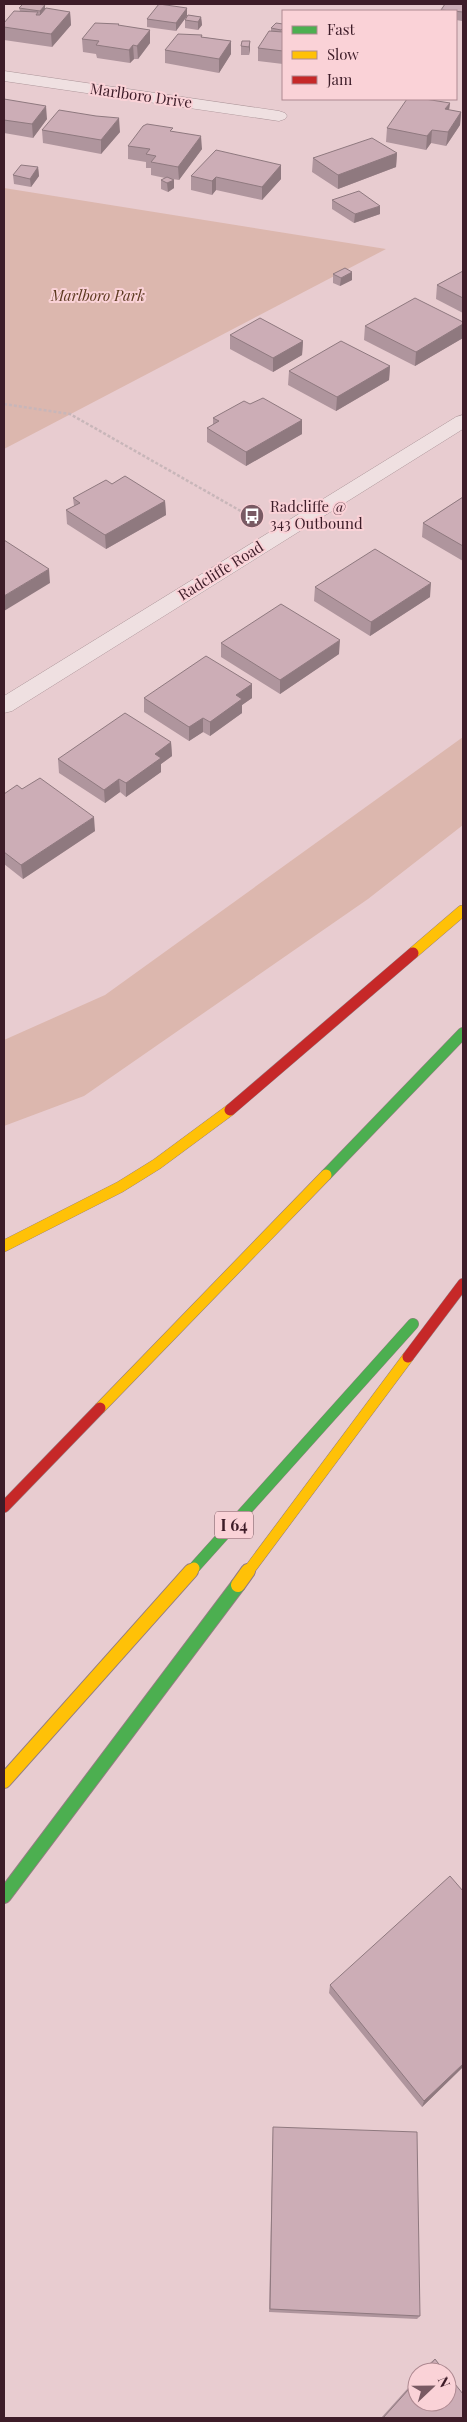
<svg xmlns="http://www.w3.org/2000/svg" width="467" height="2422" viewBox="0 0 467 2422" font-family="'Playfair Display',serif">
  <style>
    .green { fill: #dcb7ae }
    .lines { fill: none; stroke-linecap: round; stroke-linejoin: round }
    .street-casing { stroke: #ad969a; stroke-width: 1 }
    .fast-far1-casing { stroke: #937c82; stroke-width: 12 }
    .fast-casing { stroke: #937c82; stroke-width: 16 }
    .slow-far2-casing { stroke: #937c82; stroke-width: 10 }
    .slow-far1-casing { stroke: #937c82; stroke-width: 12 }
    .slow-casing { stroke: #937c82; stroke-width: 16 }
    .jam-casing { stroke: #937c82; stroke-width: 12 }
    .path { stroke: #c8b6b9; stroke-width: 2.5; stroke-dasharray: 3 2; stroke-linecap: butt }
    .street { fill: #efe0e1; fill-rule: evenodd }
    .fast-far1 { stroke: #4caf50; stroke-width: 11 }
    .fast { stroke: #4caf50; stroke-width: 14 }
    .slow-far2 { stroke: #ffc107; stroke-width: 9 }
    .slow-far1 { stroke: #ffc107; stroke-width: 11 }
    .slow { stroke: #ffc107; stroke-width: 14 }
    .jam { stroke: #c62828; stroke-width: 11 }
    .wall { fill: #af959d }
    .shaded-wall { fill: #8f797f }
    .building { fill: #ccadb6; stroke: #8f797f }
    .labels { text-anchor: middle; stroke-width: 4; stroke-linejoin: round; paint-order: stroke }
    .far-street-label { font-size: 15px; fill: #3d1c28; stroke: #fad2d7 }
    .far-park-label { font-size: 15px; font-style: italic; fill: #5c3920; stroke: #fad2d7 }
    .far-poi-label { font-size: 15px; fill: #3d1c28; stroke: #fad2d7; text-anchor: start }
    .shield { fill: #fad2d7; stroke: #76535c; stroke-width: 1 }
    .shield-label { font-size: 16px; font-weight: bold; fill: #3d1c28 }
  </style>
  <rect width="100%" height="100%" fill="#e8ccd0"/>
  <path class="green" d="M 4,188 L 386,249 L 4,449 Z
    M 463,737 L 463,825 L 368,899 L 84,1096 L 4,1126 L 4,1040 L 105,995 Z"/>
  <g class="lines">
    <g class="street-casing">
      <path id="street" d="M 4,71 L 279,111 L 285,113 L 287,116 L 285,119 L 279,121 L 4,81 Z
        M 463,415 L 463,429 L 12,711 L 4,713 L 4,696 L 456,417 Z"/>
    </g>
    <g class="fast-far1-casing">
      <path id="fast-far1" d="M 326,1175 L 463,1033
        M 194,1568 L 413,1324"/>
    </g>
    <g class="fast-casing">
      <path id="fast" d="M 4,1896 L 238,1585"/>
    </g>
    <g class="slow-far2-casing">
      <path id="slow-far2" d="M 460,912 L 463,910"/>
    </g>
    <g class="slow-far1-casing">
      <path id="slow-far1" d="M 413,953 L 462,911
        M 4,1246 L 120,1187 L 157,1164 L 230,1110
        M 100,1408 L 326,1175
        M 190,1573 L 194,1568
        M 247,1573 L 408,1357"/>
    </g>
    <g class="slow-casing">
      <path id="slow" d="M 238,1585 L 248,1571
        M 4,1781 L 191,1571"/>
    </g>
    <g class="jam-casing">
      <path id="jam" d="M 230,1110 L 413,953
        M 408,1357 L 463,1284
        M 4,1507 L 100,1408"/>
    </g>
    <path class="path" d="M 4,404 L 70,414 L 246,514"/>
    <use href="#street" class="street"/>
    <use href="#fast-far1" class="fast-far1"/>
    <use href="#fast" class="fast"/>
    <use href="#slow-far2" class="slow-far2"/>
    <use href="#slow-far1" class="slow-far1"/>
    <use href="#slow" class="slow"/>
    <use href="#jam" class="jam"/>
  </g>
  <path class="wall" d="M 463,4 L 463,19 L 462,21 L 456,20 L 456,11 L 441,11 L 441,10 Z
    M 45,5 L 45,10 L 70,12 L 71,25 L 52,47 L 4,40 L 4,23 L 20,11 L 19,8 Z
    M 187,8 L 187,16 L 176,31 L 147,27 L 147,19 Z
    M 188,15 L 201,17 L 202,25 L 198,30 L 185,28 L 185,20 Z
    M 283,24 L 283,64 L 258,61 L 258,48 L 271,31 L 271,28 Z
    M 120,26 L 150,30 L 150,43 L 138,59 L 134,59 L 130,63 L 97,58 L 96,54 L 83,52 L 82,39 Z
    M 202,35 L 202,37 L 231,41 L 231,54 L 219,73 L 165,63 L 165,50 Z
    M 250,41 L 250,49 L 249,55 L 241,55 L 241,46 Z
    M 4,99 L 47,119 L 33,138 L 4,133 Z
    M 450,103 L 449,110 L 461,112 L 460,125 L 446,146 L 431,143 L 426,150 L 386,142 L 387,128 Z
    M 42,130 L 120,132 L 101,154 L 43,143 Z
    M 173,131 L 202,149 L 179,180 L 172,179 L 174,180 L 174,188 L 168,192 L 161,189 L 161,180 L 165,178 L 151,175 L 151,168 L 146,168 L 146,162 L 128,159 L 128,146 Z
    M 397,153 L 396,167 L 338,189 L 312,172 L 313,158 Z
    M 281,165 L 281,179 L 262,200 L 216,190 L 212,195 L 191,190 L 191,176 Z
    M 38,167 L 39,176 L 31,187 L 14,184 L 13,175 Z
    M 332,200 L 380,214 L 354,223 L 332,209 Z
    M 463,271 L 463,313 L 436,299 L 437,285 Z
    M 333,274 L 352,280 L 340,286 L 333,283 Z
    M 463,322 L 463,338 L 415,366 L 364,340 L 365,326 Z
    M 230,335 L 303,341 L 302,355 L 273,372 L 230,349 Z
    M 390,366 L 389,380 L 336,411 L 288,385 L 289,371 Z
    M 250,404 L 302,420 L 302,434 L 246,466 L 207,442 L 207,428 L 213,425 L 213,418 Z
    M 112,484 L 165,501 L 166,515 L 106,549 L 67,524 L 66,510 L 74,506 L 73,498 Z
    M 463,497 L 463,561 L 422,537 L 423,523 Z
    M 315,587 L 430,597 L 370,636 L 314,601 Z
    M 221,643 L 339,654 L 280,694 L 221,657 Z
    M 252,684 L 252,698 L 242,705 L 242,713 L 210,736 L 203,732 L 189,741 L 144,712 L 144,698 Z
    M 171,742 L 172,756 L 161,764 L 161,772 L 126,797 L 120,792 L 105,803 L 59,773 L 58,759 Z
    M 22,789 L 95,831 L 23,879 L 4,864 L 4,794 Z
    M 330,1985 L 463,2067 L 422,2107 L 329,1993 Z
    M 273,2127 L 420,2316 L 417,2319 L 269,2312 Z
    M 435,2359 L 445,2372 L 422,2372 L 431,2362 Z
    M 417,2378 L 417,2402 L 463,2418 L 381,2418 Z"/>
  <path class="shaded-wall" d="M 45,5 L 45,13 L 40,19 L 40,11 Z
    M 187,8 L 187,16 L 176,31 L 176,23 Z
    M 70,12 L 71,25 L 52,47 L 51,34 Z
    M 201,17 L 202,25 L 198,30 L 198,22 Z
    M 150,30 L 150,43 L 138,59 L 137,46 Z
    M 231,41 L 231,54 L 219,73 L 219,59 Z
    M 250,41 L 250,49 L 249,55 L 249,47 Z
    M 133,45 L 134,59 L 130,63 L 129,50 Z
    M 450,103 L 448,116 L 445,109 Z
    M 46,106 L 47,119 L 33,138 L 32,124 Z
    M 461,112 L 460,125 L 446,146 L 448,132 Z
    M 119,118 L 120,132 L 101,154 L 101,140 Z
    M 432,130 L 431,143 L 426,150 L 427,136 Z
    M 201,136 L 202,149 L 179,180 L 178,167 Z
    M 397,153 L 396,167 L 338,189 L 338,175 Z
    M 281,165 L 281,179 L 262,200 L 262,187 Z
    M 38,167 L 39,176 L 31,187 L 30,179 Z
    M 216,177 L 216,190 L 212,195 L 212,181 Z
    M 174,180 L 174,188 L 168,192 L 167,183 Z
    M 380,206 L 380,214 L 354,223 L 355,214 Z
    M 352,272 L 352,280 L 340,286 L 341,278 Z
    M 463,324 L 463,338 L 415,366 L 416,352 Z
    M 303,341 L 302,355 L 273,372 L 273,358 Z
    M 390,366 L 389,380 L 336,411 L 337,397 Z
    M 302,420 L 302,434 L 246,466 L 246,452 Z
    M 165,501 L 166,515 L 106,549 L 105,535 Z
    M 49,569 L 50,583 L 4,611 L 4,596 Z
    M 431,583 L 430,597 L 370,636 L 371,622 Z
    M 340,640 L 339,654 L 280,694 L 280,680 Z
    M 252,684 L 252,698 L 242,705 L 242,713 L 210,736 L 210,722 L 236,695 Z
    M 203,718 L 203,732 L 189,741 L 189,727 Z
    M 171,742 L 172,756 L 161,764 L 161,772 L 126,797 L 126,783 L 155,754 Z
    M 119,779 L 120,792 L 105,803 L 104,790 Z
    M 94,817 L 95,831 L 23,879 L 21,865 Z
    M 463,2064 L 463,2067 L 422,2107 L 424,2101 Z"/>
  <path class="building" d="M 23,4 L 37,4 L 45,5 L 40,11 L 19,8 Z
    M 159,4 L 187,8 L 176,23 L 147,19 Z
    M 445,4 L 463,4 L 463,12 L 441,10 Z
    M 46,8 L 70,12 L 51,34 L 4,27 L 4,23 L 14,11 L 38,12 L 36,15 L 40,15 Z
    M 188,15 L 201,17 L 198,22 L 185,20 Z
    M 95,23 L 119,24 L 118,25 L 150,30 L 137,46 L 133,45 L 129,50 L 96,45 L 99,41 L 82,39 Z
    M 276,23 L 283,24 L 283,28 L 281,30 L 271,28 Z
    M 269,31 L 283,32 L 283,51 L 258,48 Z
    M 178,34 L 202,35 L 201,37 L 231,41 L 219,59 L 165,50 Z
    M 242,41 L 250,41 L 249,47 L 241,46 Z
    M 4,99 L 46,106 L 32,124 L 4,120 Z
    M 407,99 L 425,99 L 450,103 L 445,109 L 461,112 L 448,132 L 432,130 L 427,136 L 387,128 Z
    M 59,110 L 96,116 L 119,118 L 101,140 L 42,130 Z
    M 147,124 L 173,128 L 170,131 L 201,136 L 178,167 L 151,162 L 156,156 L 146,154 L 150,149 L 128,146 L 143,126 Z
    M 372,138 L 397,153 L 338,175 L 313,158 Z
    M 216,150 L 281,165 L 262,187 L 216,177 L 212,181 L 191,176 Z
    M 21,165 L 38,167 L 30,179 L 13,175 Z
    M 167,177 L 174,180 L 167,183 L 161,180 Z
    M 359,191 L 380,206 L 355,214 L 332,200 Z
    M 345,268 L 352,272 L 341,278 L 333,274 Z
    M 463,271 L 463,298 L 437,285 Z
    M 415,298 L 463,322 L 463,324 L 416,352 L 365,326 Z
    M 260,318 L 303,341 L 273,358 L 230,335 Z
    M 341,341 L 390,366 L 337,397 L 289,371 Z
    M 263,398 L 302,420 L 246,452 L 207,428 L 219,421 L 213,418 L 244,401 L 250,404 Z
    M 125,476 L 165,501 L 105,535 L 66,510 L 80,503 L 73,498 L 106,480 L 112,484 Z
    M 463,497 L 463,546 L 423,523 Z
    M 4,540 L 49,569 L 4,596 Z
    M 375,549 L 431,583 L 371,622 L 315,587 Z
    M 281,604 L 340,640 L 280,680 L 221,643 Z
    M 206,656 L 252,684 L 236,695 L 242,699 L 210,722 L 203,718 L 189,727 L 144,698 Z
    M 125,713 L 171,742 L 155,754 L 161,758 L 126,783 L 119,779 L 104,790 L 58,759 Z
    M 40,778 L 94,817 L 21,865 L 4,852 L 4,794 L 17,785 L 22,789 Z
    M 450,1876 L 463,1891 L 463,2064 L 424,2101 L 330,1985 Z
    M 273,2127 L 417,2132 L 420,2316 L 270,2309 Z
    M 435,2359 L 445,2372 L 424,2372 Z
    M 447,2374 L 463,2394 L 463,2418 L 383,2418 L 417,2380 L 417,2402 L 447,2402 Z"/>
  <defs>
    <g id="bus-disc" transform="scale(1.25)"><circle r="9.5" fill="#795a63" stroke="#fad2d7"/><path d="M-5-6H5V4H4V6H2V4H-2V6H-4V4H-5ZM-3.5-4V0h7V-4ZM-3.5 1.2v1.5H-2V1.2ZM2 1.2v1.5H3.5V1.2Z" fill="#fff"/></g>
  </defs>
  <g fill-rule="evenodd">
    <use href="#bus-disc" x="252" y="516"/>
  </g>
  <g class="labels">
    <g class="far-street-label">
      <text transform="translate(141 96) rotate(8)" y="5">Marlboro Drive</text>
      <text transform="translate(221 571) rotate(-32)" y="5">Radcliffe Road</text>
    </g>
    <g class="far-park-label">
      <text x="98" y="301">Marlboro Park</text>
    </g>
    <g class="far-poi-label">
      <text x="270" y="512">Radcliffe @<tspan x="270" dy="17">343 Outbound</tspan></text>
    </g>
    <rect class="shield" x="215" y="1511.5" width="38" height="27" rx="4"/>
    <g class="shield-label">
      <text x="234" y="1531">I 64</text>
    </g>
  </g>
  <rect width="467" height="2422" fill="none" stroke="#3d1c28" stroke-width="10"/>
  <rect x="282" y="10" width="175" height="90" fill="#fad2d7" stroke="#ae8991"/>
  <rect x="292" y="26" width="25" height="8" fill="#4caf50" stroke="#ae8991"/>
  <text x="327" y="35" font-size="15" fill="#3d1c28">Fast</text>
  <rect x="292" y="51" width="25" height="8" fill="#ffc107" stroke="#ae8991"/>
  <text x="327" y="60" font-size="15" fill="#3d1c28">Slow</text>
  <rect x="292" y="76" width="25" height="8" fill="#c62828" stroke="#ae8991"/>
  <text x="327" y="85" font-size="15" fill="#3d1c28">Jam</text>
  <g transform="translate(432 2387) rotate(68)"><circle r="24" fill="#fad2d7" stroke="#ae8991"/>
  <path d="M0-4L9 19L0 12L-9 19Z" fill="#795a63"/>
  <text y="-8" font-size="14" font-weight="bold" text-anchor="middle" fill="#3d1c28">N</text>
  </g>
</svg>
